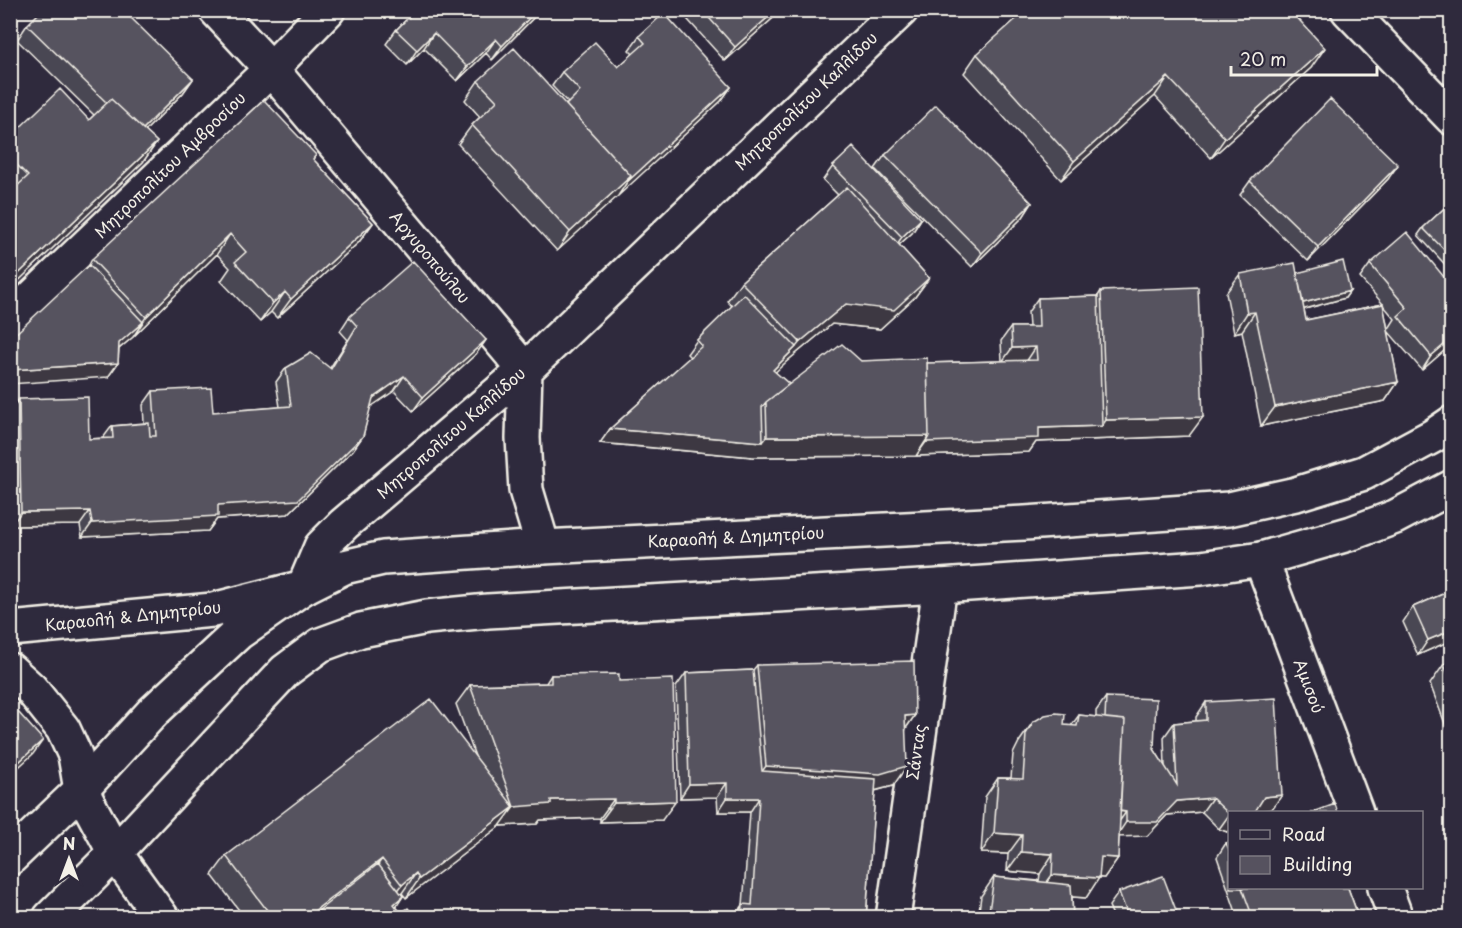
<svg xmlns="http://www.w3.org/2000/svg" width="1462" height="928" font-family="'Playpen Sans',sans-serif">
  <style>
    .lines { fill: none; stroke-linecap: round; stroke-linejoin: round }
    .pedestrian-casing { stroke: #f4f1e8; stroke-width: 38 }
    .minor-casing { stroke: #f4f1e8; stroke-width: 38 }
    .tertiary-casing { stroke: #f4f1e8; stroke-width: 38 }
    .secondary-casing { stroke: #f4f1e8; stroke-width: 38 }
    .pedestrian { stroke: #2f2a3d; stroke-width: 33 }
    .minor { stroke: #2f2a3d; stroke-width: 33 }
    .tertiary { stroke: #2f2a3d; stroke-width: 33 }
    .secondary { stroke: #2f2a3d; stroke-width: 33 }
    .wall { fill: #4a4752; stroke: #f4f1e8; stroke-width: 1.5; fill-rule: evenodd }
    .shaded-wall { fill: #3c3942; stroke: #f4f1e8; stroke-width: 1.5 }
    .building { fill: #56525f; stroke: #f4f1e8; stroke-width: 1.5 }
    .labels { text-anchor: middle; stroke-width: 6; stroke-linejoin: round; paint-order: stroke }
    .street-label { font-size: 16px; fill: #f4f1e8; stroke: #2f2a3d }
  </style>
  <rect width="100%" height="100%" fill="#2f2a3d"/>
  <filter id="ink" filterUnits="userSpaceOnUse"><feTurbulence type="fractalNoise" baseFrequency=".0167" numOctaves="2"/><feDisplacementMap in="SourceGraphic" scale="12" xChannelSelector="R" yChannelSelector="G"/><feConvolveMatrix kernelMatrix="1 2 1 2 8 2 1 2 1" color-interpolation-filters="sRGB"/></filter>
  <g filter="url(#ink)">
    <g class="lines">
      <g class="pedestrian-casing">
        <path id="pedestrian" d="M 10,629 L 213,610 L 304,587 L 321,547 L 344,524 L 525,370"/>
      </g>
      <g class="minor-casing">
        <path id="minor" d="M 216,10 L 271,69 L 525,370 L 523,438 L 526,490 L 543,547
          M 1348,10 L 1452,118
          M 10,319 L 271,69 L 328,10
          M 525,370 L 901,10
          M 1261,559 L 1356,812
          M 1385,888 L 1396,918
          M 893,918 L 940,586"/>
      </g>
      <g class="tertiary-casing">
        <path id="tertiary" d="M 10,670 L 31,689 L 63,729 L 75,755 L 81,790 L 115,853 L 162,918"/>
      </g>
      <g class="secondary-casing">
        <path id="secondary" d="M 10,858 L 81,790 L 153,712 L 238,633 L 304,587 L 344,567 L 383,558 L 543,547 L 1025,523 L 1229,509 L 1296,494 L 1364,473 L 1433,436 L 1452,423
          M 50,918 L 115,853 L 285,671 L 320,645 L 361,630 L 427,617 L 488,611 L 940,586 L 1201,568 L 1261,559 L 1352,533 L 1395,517 L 1452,487"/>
      </g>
      <use href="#pedestrian" class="pedestrian"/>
      <use href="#minor" class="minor"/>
      <use href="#tertiary" class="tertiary"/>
      <use href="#secondary" class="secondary"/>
    </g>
    <path class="wall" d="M 416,10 L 541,10 L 492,60 L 486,53 L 457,81 L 424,48 L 407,65 L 386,44 L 396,30 Z
      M 679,10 L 782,10 L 725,61 Z
      M 27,25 L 193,79 L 183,93 L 145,131 L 157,142 L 143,162 L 10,289 L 10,137 L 89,120 L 94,115 L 17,40 Z
      M 639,36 L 731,87 L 721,101 L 557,251 L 458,144 L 472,125 L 480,117 L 465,100 L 478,81 L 566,105 L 568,103 L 552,86 L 562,72 L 618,67 L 633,54 L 629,50 Z
      M 977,54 L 1311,68 L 1211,158 L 1155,96 L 1061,180 L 964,73 Z
      M 316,155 L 313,159 L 373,223 L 359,242 L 277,318 L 271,312 L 260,322 L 221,281 L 230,268 L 217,254 L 133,337 L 119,349 L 118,363 L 108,377 L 89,265 L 92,259 Z
      M 885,155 L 1032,203 L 1023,217 L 972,267 L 875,169 Z
      M 833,166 L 921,219 L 912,233 L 899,245 L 929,278 L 915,297 L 880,329 L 832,324 L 786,362 L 775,372 L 789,384 L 861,361 L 927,363 L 1002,361 L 1001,341 L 1011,327 L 1029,327 L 1028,312 L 1038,298 L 1098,296 L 1101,291 L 1189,436 L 1036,442 L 1029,452 L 916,456 L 753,457 L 600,443 L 610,429 L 690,357 L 687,354 L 697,340 L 732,306 L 727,301 L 741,282 L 838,195 L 823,180 Z
      M 1388,179 L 1308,261 L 1240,195 L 1250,181 Z
      M 1452,201 L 1452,344 L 1422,370 L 1388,331 L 1398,382 L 1385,401 L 1261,426 L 1242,331 L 1234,333 L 1226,293 L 1240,274 L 1350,291 L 1345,298 L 1304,309 L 1306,320 L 1383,304 L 1360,278 L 1370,264 L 1444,277 L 1451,271 L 1418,235 L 1423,228 ZM 1383,305 L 1395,319 L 1388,330 Z
      M 349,317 L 486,340 L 476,354 L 413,411 L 394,391 L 370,407 L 363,436 L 353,450 L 288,514 L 217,519 L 208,531 L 82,537 L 80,525 L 11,526 L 10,411 L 19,399 L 89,439 L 103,438 L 112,426 L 144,423 L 143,405 L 153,391 L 213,412 L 280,407 L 276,382 L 286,368 L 330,368 L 348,340 L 340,331 Z
      M 1452,590 L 1452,640 L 1418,655 L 1403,622 L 1413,607 Z
      M 1452,661 L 1452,742 L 1430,684 L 1444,664 Z
      M 757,665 L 915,715 L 906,728 L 893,786 L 875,791 L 866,918 L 734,918 L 743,905 L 750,812 L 718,812 L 717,797 L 680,798 L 676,687 L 686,673 L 753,670 Z
      M 551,675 L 619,681 L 662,820 L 600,822 L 600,818 L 540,820 L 537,824 L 500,826 L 406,898 L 402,893 L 401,894 L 403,896 L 396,907 L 401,913 L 416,918 L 245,918 L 212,875 L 226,856 L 475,756 L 456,704 L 470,685 L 546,683 Z
      M 1106,697 L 1154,749 L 1165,767 L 1164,737 L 1174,723 L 1196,721 L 1196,717 L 1206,702 L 1272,809 L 1255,812 L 1227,832 L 1219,829 L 1202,812 L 1167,815 L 1147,836 L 1119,836 L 1118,858 L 1104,878 L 1099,877 L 1086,898 L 1072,897 L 1073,918 L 978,918 L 981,896 L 994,877 L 1039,881 L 1040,874 L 1007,871 L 1008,854 L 981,853 L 985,797 L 998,778 L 1011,778 L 1013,754 L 1019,742 L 1033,722 L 1071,726 L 1079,715 L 1096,717 L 1096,711 Z
      M 1230,842 L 1230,888 L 1348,888 L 1359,918 L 1238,918 L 1217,857 L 1226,843 Z
      M 1119,892 L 1179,918 L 1114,918 L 1109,906 Z"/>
    <path class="shaded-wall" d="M 537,10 L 541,10 L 492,60 L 502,46 Z
      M 776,10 L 782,10 L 725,61 L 735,47 Z
      M 434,33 L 424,48 L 407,65 L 417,50 Z
      M 496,39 L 486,53 L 457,81 L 467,67 Z
      M 1325,48 L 1311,68 L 1211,158 L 1225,138 Z
      M 1168,77 L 1155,96 L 1061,180 L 1074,161 Z
      M 193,79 L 183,93 L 128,148 L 138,134 Z
      M 731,87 L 721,101 L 618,196 L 627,182 Z
      M 157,142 L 143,162 L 10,289 L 10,282 Z
      M 1398,165 L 1388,179 L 1308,261 L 1318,247 Z
      M 631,176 L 618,196 L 557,251 L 570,232 Z
      M 1032,203 L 1023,217 L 972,267 L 982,253 Z
      M 921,219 L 912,233 L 892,251 L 902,237 Z
      M 373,223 L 359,242 L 277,318 L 291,299 Z
      M 230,234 L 217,254 L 133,337 L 146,317 Z
      M 929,278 L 915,297 L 880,329 L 832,324 L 786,362 L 763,384 L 773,370 L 796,347 L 800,342 L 846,304 Z
      M 1350,291 L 1345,298 L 1294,312 L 1299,304 Z
      M 285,292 L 271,312 L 260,322 L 273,303 Z
      M 1255,312 L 1242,331 L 1234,333 L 1247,313 Z
      M 143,322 L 133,337 L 109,357 L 119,343 Z
      M 1452,338 L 1452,344 L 1422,370 L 1431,356 Z
      M 486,340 L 476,354 L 413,411 L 423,397 Z
      M 1036,347 L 1026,362 L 1002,362 L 1012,348 Z
      M 118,363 L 108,377 L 10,384 L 10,370 Z
      M 404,376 L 394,391 L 363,412 L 373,398 Z
      M 1398,382 L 1385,401 L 1261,426 L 1275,407 Z
      M 1203,417 L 1189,436 L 1036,442 L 1029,452 L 916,456 L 926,442 L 1039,428 L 1102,426 L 1106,420 Z
      M 610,429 L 763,442 L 767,437 L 929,436 L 916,456 L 753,457 L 600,443 Z
      M 363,436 L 353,450 L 288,514 L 217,519 L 208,531 L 82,537 L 92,523 L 218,505 Z
      M 90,511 L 80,525 L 11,526 L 21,512 Z
      M 1452,630 L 1452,640 L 1418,655 L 1428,640 Z
      M 915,715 L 902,734 L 905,716 Z
      M 43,740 L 33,754 L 10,775 L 10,770 Z
      M 766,766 L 907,766 L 893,786 L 866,793 L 752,785 Z
      M 727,783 L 717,797 L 680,798 L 689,784 Z
      M 1282,795 L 1272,809 L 1252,813 L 1264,797 Z
      M 727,798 L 759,798 L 750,812 L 718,812 Z
      M 1212,798 L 1202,812 L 1167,815 L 1147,836 L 1116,837 L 1126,822 L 1177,801 Z
      M 614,799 L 600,818 L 540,820 L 537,824 L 500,826 L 514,807 L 551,800 Z
      M 676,801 L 662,820 L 600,822 L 614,803 Z
      M 514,807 L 500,826 L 406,898 L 419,879 Z
      M 1118,811 L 1126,812 L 1116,826 Z
      M 1229,815 L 1230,831 L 1227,832 L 1219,829 Z
      M 994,833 L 1022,835 L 1008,854 L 981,853 Z
      M 1021,852 L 1053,854 L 1040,874 L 1007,871 Z
      M 1101,857 L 1118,858 L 1104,878 L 1087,877 Z
      M 382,859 L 368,878 L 317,918 L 305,918 Z
      M 416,873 L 402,893 L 388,904 L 402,885 Z
      M 1052,875 L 1099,878 L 1086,898 L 1038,894 Z
      M 403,896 L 393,911 L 394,904 Z"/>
    <path class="building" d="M 42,10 L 123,10 L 193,79 L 143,129 L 111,99 L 107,103 L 27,25 Z
      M 416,10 L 537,10 L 502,46 L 496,39 L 467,67 L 434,33 L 417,50 L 396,30 Z
      M 702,10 L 776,10 L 735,47 Z
      M 1026,10 L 1290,10 L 1325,48 L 1225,138 L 1168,77 L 1074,161 L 977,54 Z
      M 664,13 L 731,87 L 627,182 L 631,176 L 566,105 L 580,91 L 562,72 L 595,42 L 618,67 L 645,43 L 639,36 Z
      M 514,48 L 631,176 L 570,232 L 472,125 L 497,101 L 478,81 Z
      M 60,89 L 89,120 L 111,99 L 157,142 L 10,282 L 10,185 L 14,189 L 28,176 L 10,158 L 10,137 Z
      M 1330,99 L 1398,165 L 1318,247 L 1250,181 Z
      M 264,100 L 316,155 L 313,159 L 373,223 L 291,299 L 285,292 L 273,303 L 235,262 L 246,252 L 230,234 L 146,317 L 92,259 Z
      M 936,105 L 1032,203 L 982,253 L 885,155 Z
      M 853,147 L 921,219 L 902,237 L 833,166 Z
      M 847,187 L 929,278 L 894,310 L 846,304 L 800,342 L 741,282 Z
      M 1452,201 L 1452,258 L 1423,228 Z
      M 1407,232 L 1444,277 L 1452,271 L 1452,338 L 1431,356 L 1398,316 L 1407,308 L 1370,264 Z
      M 413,261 L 486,340 L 423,397 L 404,376 L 373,398 L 363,436 L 298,500 L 218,505 L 218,516 L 92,523 L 90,511 L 21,512 L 19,399 L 88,397 L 89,439 L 113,438 L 112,426 L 149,423 L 150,436 L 156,436 L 153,391 L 211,388 L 213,412 L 291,406 L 286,368 L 311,353 L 331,369 L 357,326 L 349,317 Z
      M 1343,261 L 1350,291 L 1303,303 L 1297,273 Z
      M 1295,263 L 1306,320 L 1383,304 L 1398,382 L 1275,407 L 1255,312 L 1247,313 L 1240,274 Z
      M 89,265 L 143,322 L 119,343 L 118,363 L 10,370 L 10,339 Z
      M 1198,287 L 1203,417 L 1106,420 L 1101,291 Z
      M 744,294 L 796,347 L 773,370 L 789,384 L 766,402 L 762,407 L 763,442 L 610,429 L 702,346 L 697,340 Z
      M 1098,296 L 1102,426 L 1039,428 L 1039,438 L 926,442 L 929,436 L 927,363 L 1037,360 L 1036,347 L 1012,348 L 1011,327 L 1039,327 L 1038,298 Z
      M 842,344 L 861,361 L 927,358 L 929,436 L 767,437 L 766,402 Z
      M 1452,590 L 1452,630 L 1428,640 L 1413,607 Z
      M 914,661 L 915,715 L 905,716 L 907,766 L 880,774 L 766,766 L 757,665 Z
      M 1452,661 L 1452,686 L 1444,664 Z
      M 753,670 L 762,771 L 876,779 L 866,918 L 742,918 L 743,904 L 752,905 L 759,798 L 727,798 L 727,783 L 689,784 L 686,673 Z
      M 619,674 L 619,681 L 673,679 L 676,801 L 614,803 L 614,799 L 551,800 L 551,804 L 514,807 L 470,685 L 551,683 L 551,675 Z
      M 1106,697 L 1156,699 L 1154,749 L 1177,785 L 1174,723 L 1206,720 L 1206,702 L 1276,698 L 1282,795 L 1264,797 L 1256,810 L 1252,813 L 1230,813 L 1230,815 L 1212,798 L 1177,801 L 1157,822 L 1126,822 L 1126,812 L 1120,811 L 1125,720 L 1105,718 Z
      M 431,699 L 514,807 L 419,879 L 416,873 L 402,885 L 382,859 L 305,918 L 273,918 L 226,856 Z
      M 10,703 L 43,740 L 10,770 Z
      M 1056,713 L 1065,714 L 1064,725 L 1077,726 L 1079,715 L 1125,720 L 1118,858 L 1101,857 L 1099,878 L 1052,875 L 1053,854 L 1021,852 L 1022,835 L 994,833 L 998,778 L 1023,779 L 1026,734 L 1033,722 L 1045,715 Z
      M 1335,804 L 1338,813 L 1311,813 Z
      M 1230,842 L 1230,852 L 1226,843 Z
      M 378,864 L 403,896 L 394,904 L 401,913 L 408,908 L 416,918 L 309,918 Z
      M 1163,876 L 1179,918 L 1129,918 L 1119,892 Z
      M 994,877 L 1071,885 L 1073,918 L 988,918 Z
      M 1242,888 L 1348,888 L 1359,918 L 1253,918 Z"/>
  </g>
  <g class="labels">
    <g class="street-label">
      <text transform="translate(806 101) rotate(-44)" y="6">Μητροπολίτου Καλλίδου</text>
      <text transform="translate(170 165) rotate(-44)" y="6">Μητροπολίτου Αμβροσίου</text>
      <text transform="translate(430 257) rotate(50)" y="6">Αργυροπούλου</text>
      <text transform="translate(451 433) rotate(-41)" y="6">Μητροπολίτου Καλλίδου</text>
      <text transform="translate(736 537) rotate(-3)" y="6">Καραολή &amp; Δημητρίου</text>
      <text transform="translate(133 616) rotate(-6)" y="6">Καραολή &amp; Δημητρίου</text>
      <text transform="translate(1309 686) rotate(69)" y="6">Αμισού</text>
      <text transform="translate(916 752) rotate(-82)" y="6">Σάντας</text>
    </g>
  </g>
  <rect width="1462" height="928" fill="none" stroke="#2f2a3d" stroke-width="36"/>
  <rect x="18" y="18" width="1426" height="892" fill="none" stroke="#f4f1e8" stroke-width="2" filter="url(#ink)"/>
  <rect x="1228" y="811" width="195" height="78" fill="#2f2a3d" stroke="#7e7a81" stroke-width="1.5"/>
  <rect x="1240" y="830" width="30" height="9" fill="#2f2a3d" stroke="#7e7a81" stroke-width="1.5"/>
  <text x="1282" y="841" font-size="18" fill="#f4f1e8">Road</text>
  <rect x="1240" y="856" width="30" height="18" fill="#56525f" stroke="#7e7a81" stroke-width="1.5"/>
  <text x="1282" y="871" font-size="18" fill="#f4f1e8">Building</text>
  <g transform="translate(69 859)" stroke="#2f2a3d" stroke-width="4.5" paint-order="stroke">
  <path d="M0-4.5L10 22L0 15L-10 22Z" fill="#f4f1e8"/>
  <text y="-9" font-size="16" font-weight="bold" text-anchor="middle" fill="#f4f1e8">N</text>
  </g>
  <path d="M1231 66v9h146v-9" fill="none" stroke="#f4f1e8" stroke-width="3"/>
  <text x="1240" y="66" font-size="18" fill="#f4f1e8" stroke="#2f2a3d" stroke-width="4.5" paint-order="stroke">20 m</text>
</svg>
